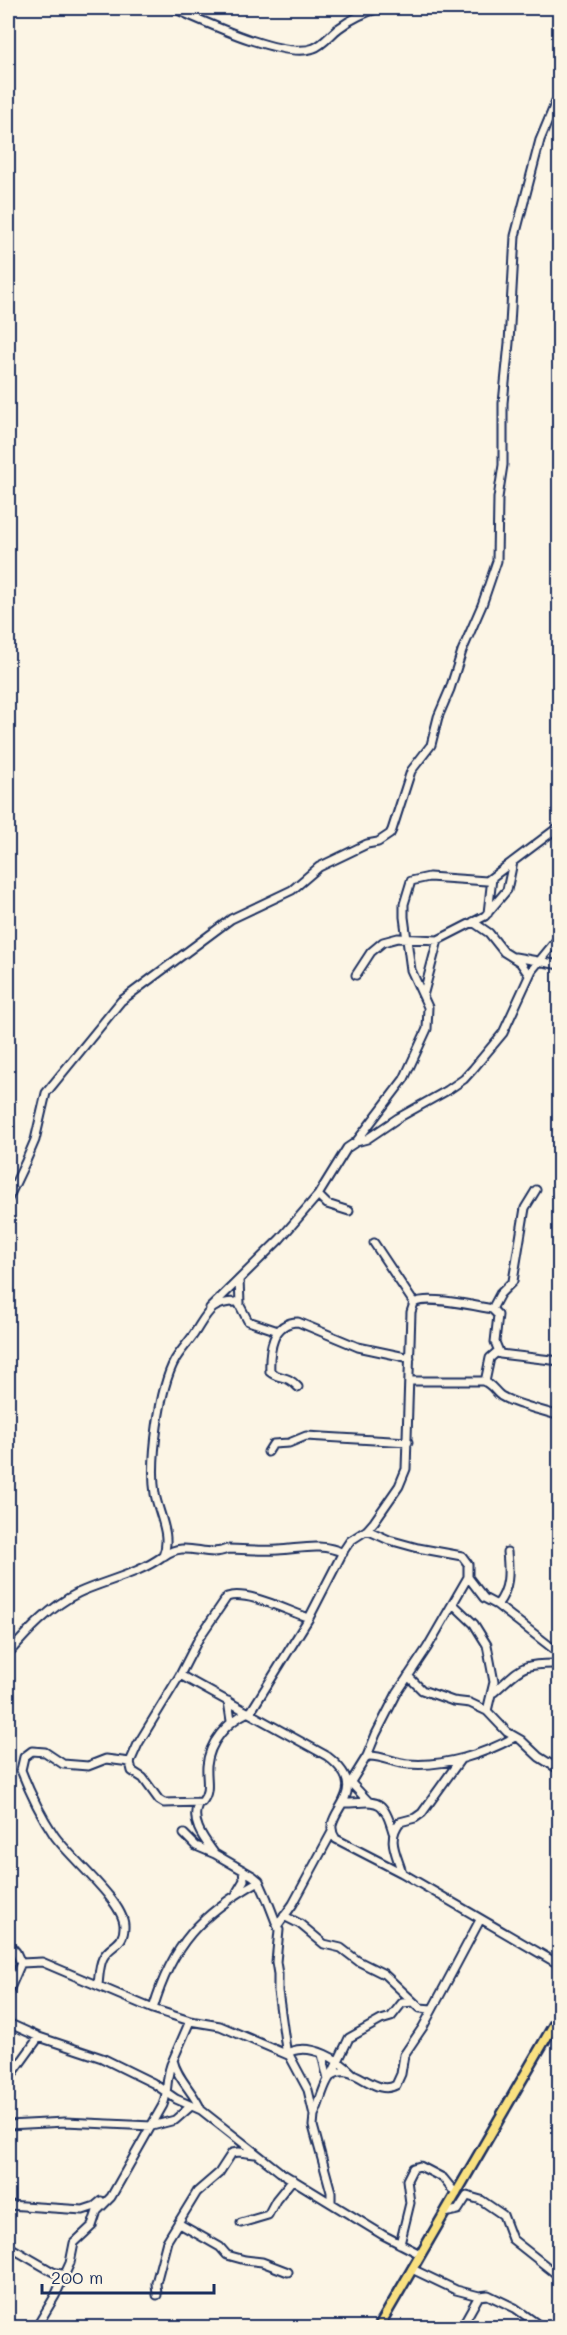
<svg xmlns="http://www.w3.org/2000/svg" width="567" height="2335" font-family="Mali,sans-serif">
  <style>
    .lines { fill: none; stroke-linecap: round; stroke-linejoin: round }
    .minor-casing { stroke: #1b2f5e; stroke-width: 11 }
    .major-casing { stroke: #1b2f5e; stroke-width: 13 }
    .minor { stroke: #fcf5e5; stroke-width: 7 }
    .major { stroke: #f9e181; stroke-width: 8 }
  </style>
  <rect width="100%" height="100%" fill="#fcf5e5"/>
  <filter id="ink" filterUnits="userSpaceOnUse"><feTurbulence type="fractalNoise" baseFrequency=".0167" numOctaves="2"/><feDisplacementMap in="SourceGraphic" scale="12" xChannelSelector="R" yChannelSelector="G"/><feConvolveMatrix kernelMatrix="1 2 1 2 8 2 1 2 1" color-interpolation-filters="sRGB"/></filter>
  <g filter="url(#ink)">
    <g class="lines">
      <g class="minor-casing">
        <path id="minor" d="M 173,8 C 203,21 284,60 314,48 C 323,45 331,34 339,28 C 351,19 366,12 380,8
          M 488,913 L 492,878
          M 473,922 L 489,933 L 504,952 L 520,962 L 529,975
          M 515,957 L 560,965
          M 356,975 L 371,952 L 383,942 L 398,938 L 438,940 L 485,916 L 507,890 L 513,862
          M 423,996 L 438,940
          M 356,1142 L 404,1079 L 427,1029 L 428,1007 L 411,970 L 404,917 L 404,904 L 411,881 L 429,877 L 487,881 L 560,826
          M 8,1199 L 26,1161 L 35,1140 L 46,1093 L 121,1001 L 231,919 L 292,890 L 319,867 L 367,844 L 378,842 L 390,834 L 392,830 L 411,771 L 431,745 L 438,717 L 450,689 L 462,651 L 482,605 L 497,561 L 498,498 L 503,465 L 503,403 L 509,343 L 515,236 L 540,140 L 560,92
          M 349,1211 L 327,1204 L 318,1195 L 347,1148 L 356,1142 L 367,1139 L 398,1118 L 448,1090 L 464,1079 L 473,1069 L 503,1033 L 532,970 L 560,936
          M 374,1243 L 414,1303
          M 239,1280 L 240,1303
          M 210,1308 L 280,1239 L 318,1195
          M 492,1309 L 498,1315 L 495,1342 L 500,1354 L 560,1361
          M 410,1381 L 483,1381 C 492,1384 494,1391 501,1396 C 516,1405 542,1410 560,1416
          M 485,1382 L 490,1358 L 497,1352
          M 298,1387 C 286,1374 280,1380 270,1372 C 269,1351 272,1322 298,1322 L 358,1347 L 410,1358
          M 268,1452 L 273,1444 L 289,1443 L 306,1436 L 408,1442
          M 367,1530 L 389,1540 L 418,1548 L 462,1556 L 468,1564 L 468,1577 L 484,1598 L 497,1605 L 560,1654
          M 164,1556 C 186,1539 206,1559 227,1549 C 244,1549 262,1551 278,1550 C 300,1549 322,1542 343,1553
          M 453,1604 L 474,1624 L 487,1645 L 494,1682 L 487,1711
          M 497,1605 C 510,1589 509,1572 507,1552
          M 8,1654 C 27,1632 51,1606 78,1593 C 106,1580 137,1575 163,1556 C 172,1536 159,1515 155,1494 C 150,1462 159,1389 175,1360 C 180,1351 188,1343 194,1334 C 207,1314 210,1301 238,1302 L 248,1321 L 278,1331
          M 180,1675 L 327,1756 C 378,1795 316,1812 336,1839 L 402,1873 L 560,1965
          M 408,1676 L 422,1690 L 453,1701 L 470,1703 L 487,1711 L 507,1732 L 521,1740 L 539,1757 L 560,1770
          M 494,1692 C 522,1668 519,1663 560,1664
          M 228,1701 L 231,1721
          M 248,1712 C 227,1722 209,1742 207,1766 C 206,1780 211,1791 202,1802 L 164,1803 L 159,1800 L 143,1778 L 132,1771 L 130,1762 L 138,1744 L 180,1675 L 199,1638 L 227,1597 C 248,1590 287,1611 309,1618
          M 250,1713 L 309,1618 L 344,1550 L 350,1541 L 367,1530 L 374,1522 L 399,1486 L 406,1469 L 411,1312 L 414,1303 C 428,1295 475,1306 492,1309 L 500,1294 L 513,1281 L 525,1208 L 536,1190
          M 367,1756 C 382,1755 394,1763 408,1764 C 445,1767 484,1754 515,1737
          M 351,1783 L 368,1801
          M 349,1785 L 367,1756 L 376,1734 L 397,1693 L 427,1648 L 468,1577
          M 343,1803 C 376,1803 382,1794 393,1832
          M 198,1804 C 190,1822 204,1839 214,1853
          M 184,1834 L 196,1846 L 215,1854 L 253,1876 L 259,1881 L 267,1899 L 279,1930 L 276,1962 L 278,1974 L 278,1991 L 286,2049 L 308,2090 L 314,2115 L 313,2126 L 331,2192 L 331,2203
          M 402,1873 C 397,1854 386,1840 400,1822 L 415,1818 L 422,1813 L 460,1760
          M 237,1892 L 244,1880 L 243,1870
          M 284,1916 L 300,1924 L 324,1944 L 341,1948 L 358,1961 L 384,1974 L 420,2008 L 432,2009
          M 278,1925 L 293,1904 L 332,1832
          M 8,1943 L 16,1952 L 21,1963 L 8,1993
          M 21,1963 L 42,1962 L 153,2009 L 190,2021 L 220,2026 L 288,2055 L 292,2051 C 313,2044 338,2059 353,2074
          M 98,1985 C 99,1977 99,1966 103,1958 C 110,1944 125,1946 124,1925 C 123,1901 69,1857 54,1835 C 40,1814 30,1793 21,1770 L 24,1757 L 32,1751 L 45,1752 L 63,1764 L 88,1766 L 106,1759 L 130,1762
          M 153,2009 C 172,1944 201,1914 259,1881
          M 190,2021 L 173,2060 C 177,2079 194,2092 201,2110
          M 8,2023 L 39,2037 L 102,2058 L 153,2083 L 176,2099 L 201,2110 L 280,2172 L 383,2235 L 420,2254
          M 322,2054 L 328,2080
          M 331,2076 L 349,2038 L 381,2020 L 391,2017 L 402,2003 L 413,2002
          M 8,2080 L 39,2037
          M 314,2115 C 319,2106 324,2082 331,2076 C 352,2059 374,2098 396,2085 L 401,2074 L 404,2055 L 423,2027 L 480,1920
          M 8,2125 L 65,2122 L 152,2126 L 175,2120 L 191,2106
          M 8,2205 L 83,2210 L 95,2206 L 101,2201
          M 445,2213 L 458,2210 L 467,2196 L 481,2200 L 503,2215 L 512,2239 L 560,2277
          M 178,2223 L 220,2247 L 227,2255 L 245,2260 L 262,2262 L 288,2272
          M 241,2223 L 268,2215 L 276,2200 L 293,2179
          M 400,2244 L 410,2203 L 407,2180 L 413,2168 L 420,2166 L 443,2178 L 456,2194
          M 8,2246 L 53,2272 L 65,2275
          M 412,2269 L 456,2290 L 479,2296
          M 157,2295 L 156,2283 L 167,2241 L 197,2192 L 219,2173 L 232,2153 L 239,2152 L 255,2154
          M 36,2328 L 55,2296 L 70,2263 L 74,2243 L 92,2226 L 97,2211 L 111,2197 L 163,2105 C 169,2090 165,2075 173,2060
          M 461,2328 L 479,2296 L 488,2295 L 515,2308 L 543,2328"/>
      </g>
      <g class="major-casing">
        <path id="major" d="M 378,2328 L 560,2014"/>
      </g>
      <use href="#minor" class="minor"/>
      <use href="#major" class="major"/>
    </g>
  </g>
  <rect width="567" height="2335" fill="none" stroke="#fcf5e5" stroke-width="30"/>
  <rect x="15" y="15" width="537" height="2305" fill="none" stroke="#1b2f5e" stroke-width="2" filter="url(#ink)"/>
  <path d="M42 2284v9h172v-9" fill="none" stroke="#1b2f5e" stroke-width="3"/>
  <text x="51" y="2284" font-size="18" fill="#1b2f5e" stroke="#fcf5e5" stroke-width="4.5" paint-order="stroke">200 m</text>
</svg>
